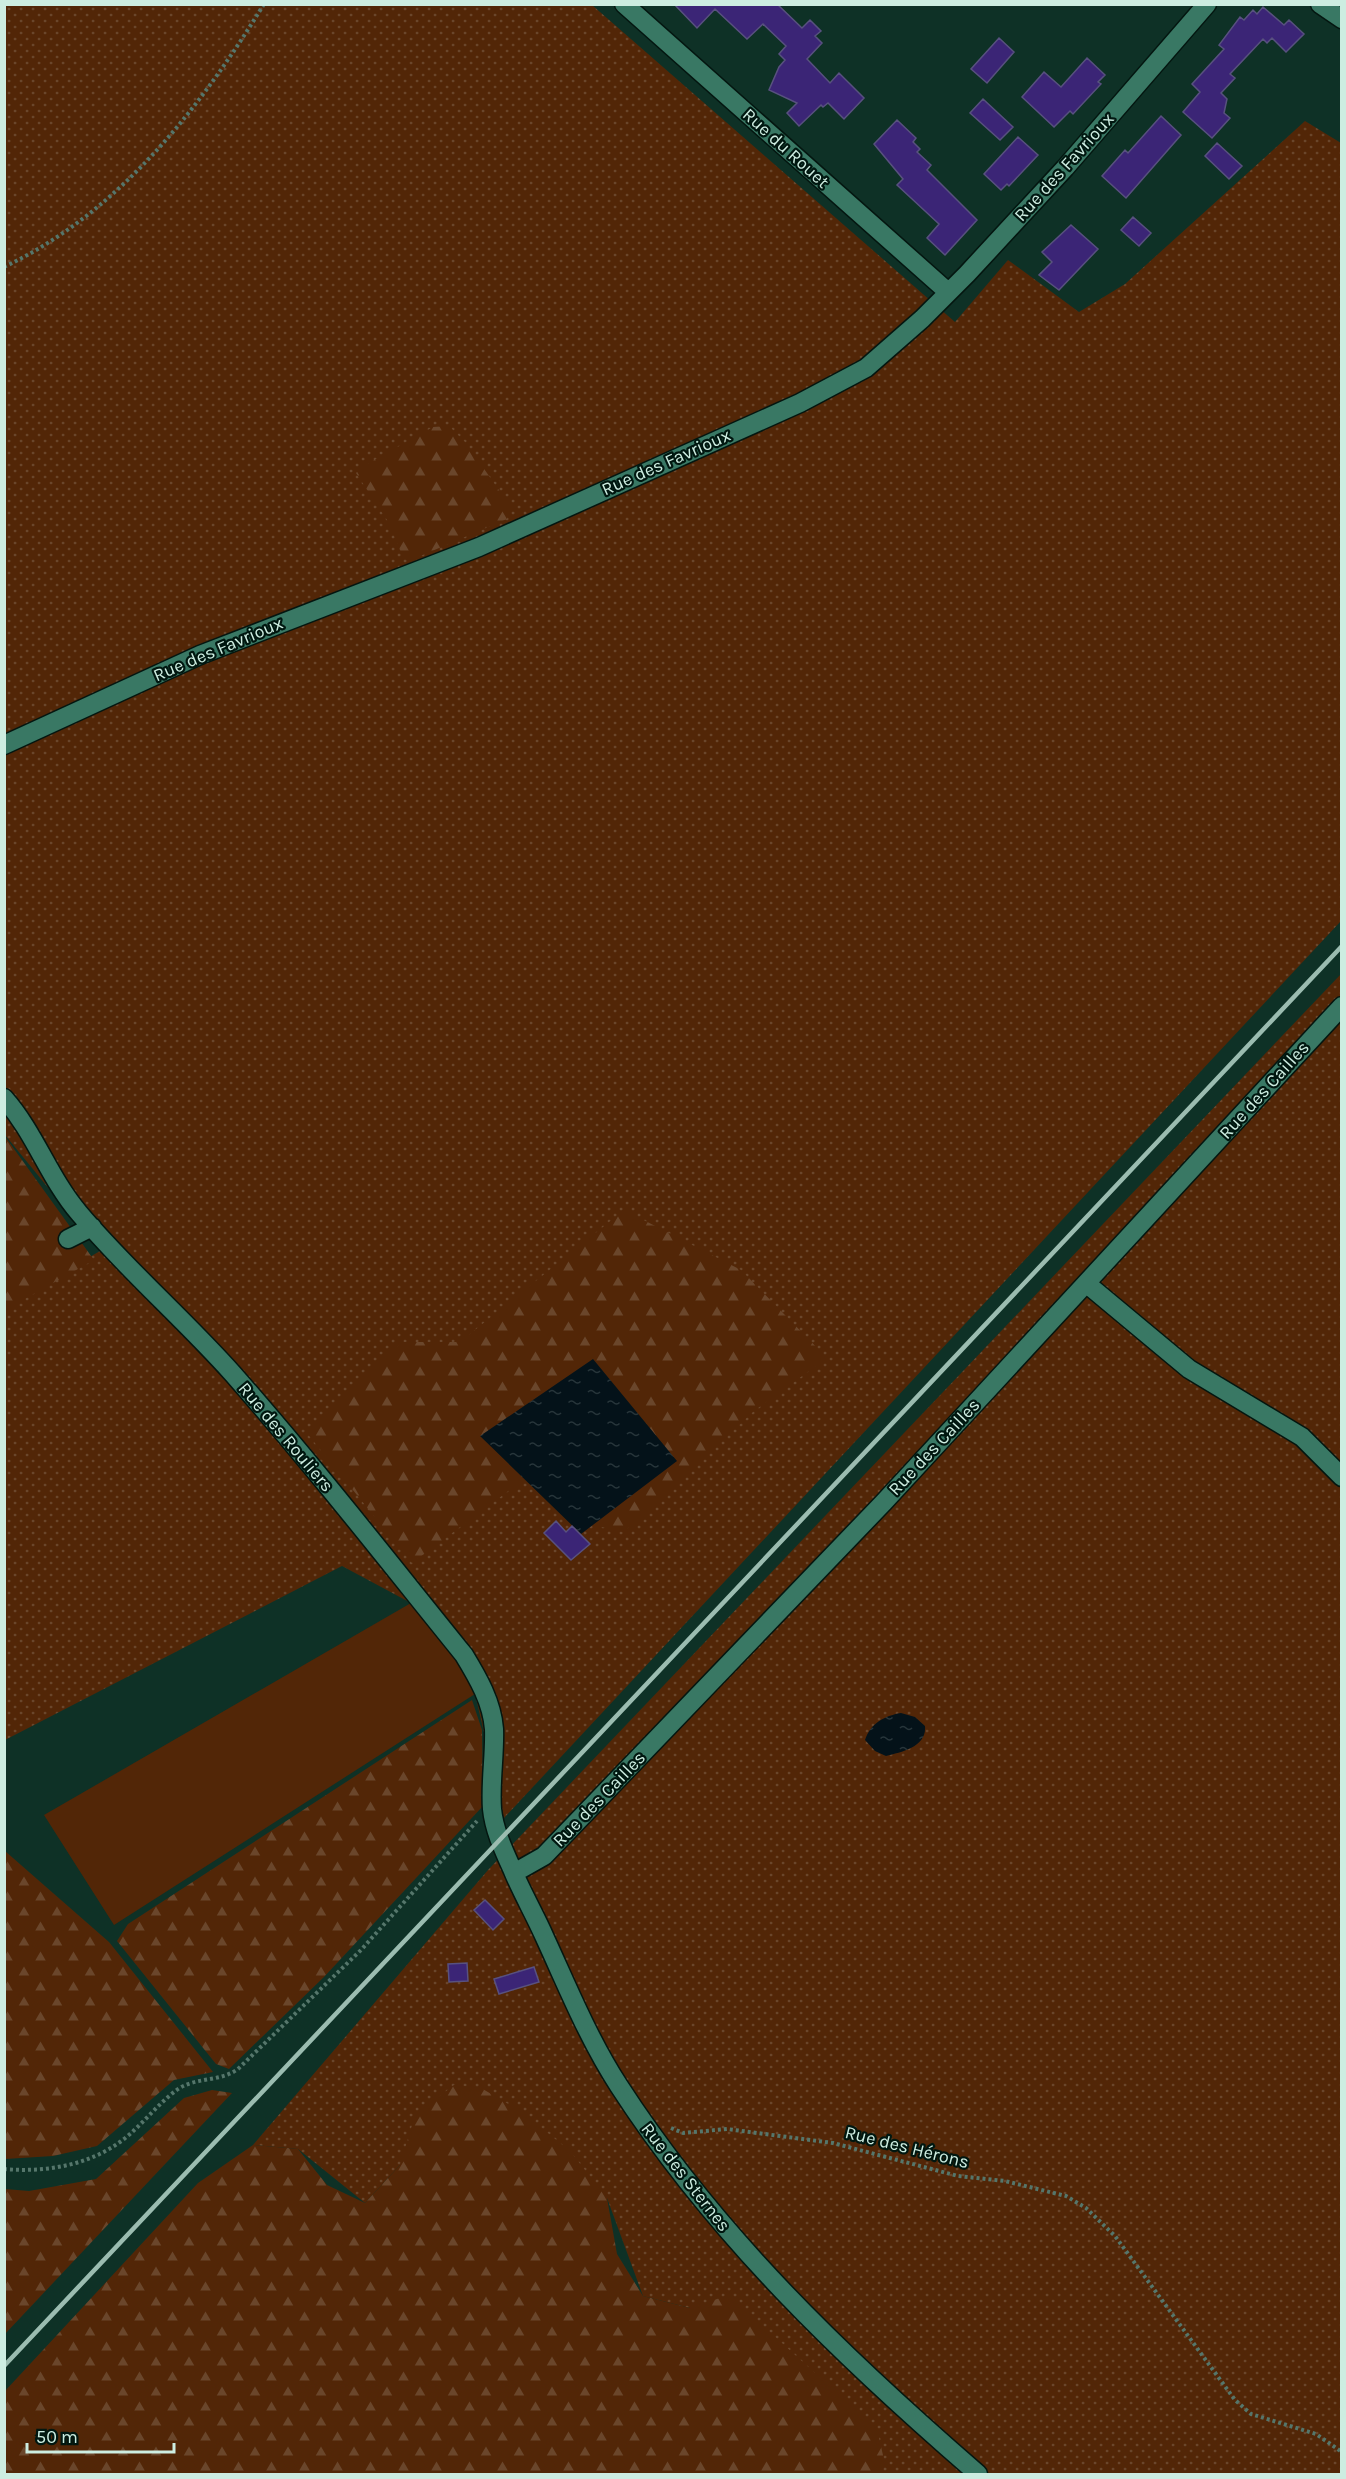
<svg xmlns="http://www.w3.org/2000/svg" width="1346" height="2479" font-family="Karla,sans-serif">
  <style>
    .grass { fill: url(#grass-dots) }
    .forest { fill: url(#forest-firs) }
    .garden { fill: #522607 }
    .water { fill: url(#water-ripples) }
    .building { fill: #3b2576; stroke: #58517f; stroke-width: 1.5 }
    .lines { fill: none; stroke-linecap: round; stroke-linejoin: round }
    .minor-casing { stroke: #041610; stroke-width: 21 }
    .path { stroke: #55766b; stroke-width: 4; stroke-dasharray: 3 3; stroke-linecap: butt }
    .minor { stroke: #397864; stroke-width: 18 }
    .rail { stroke: #9bbcb0; stroke-width: 4.5 }
    .labels { text-anchor: middle; stroke-width: 4.5; stroke-linejoin: round; paint-order: stroke }
    .street-label { font-size: 18px; fill: #cdede1; stroke: #001710 }
  </style>
  <defs>
    <pattern id="grass-dots" width="8" height="8" patternUnits="userSpaceOnUse" patternTransform="scale(1.5)"><rect width="8" height="8" fill="#522607"/><path d="M2 2h.1M6 6h.1" fill="none" stroke="#6a462b" stroke-width="1.8" stroke-linecap="round"/></pattern>
    <pattern id="forest-firs" width="22" height="20" patternUnits="userSpaceOnUse" patternTransform="scale(1.5)"><rect width="22" height="20" fill="#522607"/><path d="M5 1l3.5 6h-7zM16 11l3.5 6h-7z" fill="#6a462b"/></pattern>
    <pattern id="water-ripples" width="26" height="14" patternUnits="userSpaceOnUse" patternTransform="scale(1.5)"><rect width="26" height="14" fill="#041219"/><path d="M2 4q2-2 4 0t4 0M15 11q2-2 4 0t4 0" fill="none" stroke="#27353a"/></pattern>
  </defs>
  <rect width="100%" height="100%" fill="#0e3126"/>
  <path class="grass" d="M 5,5 L 592,5 L 955,322 L 1008,260 L 1079,312 L 1125,284 L 1305,121 L 1341,143 L 1341,921 L 504,1818 L 475,1694 L 411,1603 L 342,1566 L 5,1740 L 4,1307 L 100,1251 L 5,1135 Z
    M 1341,974 L 1341,2474 L 873,2474 L 690,2308 L 643,2296 L 607,2198 L 400,2165 L 365,2203 L 298,2149 L 253,2145 L 488,1870 Z"/>
  <path class="forest" d="M 449,426 L 466,443 L 510,506 L 507,519 L 411,560 L 402,555 L 389,523 L 356,473 L 362,467 L 433,427 Z
    M 4,1135 L 94,1260 L 5,1310 L 4,1310 Z
    M 624,1210 L 741,1270 L 827,1358 L 754,1411 L 624,1532 L 597,1526 L 535,1471 L 412,1563 L 306,1432 L 402,1342 L 460,1342 Z
    M 472,1700 L 482,1730 L 483,1806 L 324,1977 L 229,2069 L 216,2064 L 117,1941 L 128,1924 Z
    M 5,1851 L 109,1942 L 213,2072 L 174,2080 L 97,2146 L 53,2156 L 5,2159 Z
    M 454,2085 L 481,2088 L 522,2112 L 570,2151 L 607,2198 L 617,2254 L 643,2296 L 690,2308 L 729,2295 L 877,2429 L 885,2464 L 881,2474 L 5,2474 L 5,2391 L 198,2183 L 253,2145 L 298,2149 L 327,2185 L 365,2203 L 400,2165 L 415,2115 Z
    M 212,2090 L 232,2093 L 5,2334 L 5,2189 L 29,2191 L 96,2179 L 184,2098 Z"/>
  <path class="garden" d="M 411,1603 C 433,1631 464,1660 475,1694 L 114,1925 L 44,1815 Z"/>
  <path class="water" d="M 593,1359 L 677,1461 L 581,1534 L 480,1436 Z
    M 901,1713 L 915,1717 L 925,1726 C 927,1747 902,1752 886,1756 L 875,1751 L 865,1740 C 871,1723 884,1716 901,1713 Z"/>
  <path class="building" d="M 674,4 L 777,4 L 802,28 L 810,20 L 821,31 L 815,36 L 822,43 L 807,59 L 830,83 L 839,73 L 864,98 L 844,119 L 828,103 L 823,107 L 821,105 L 799,126 L 787,113 L 797,103 L 769,90 L 779,67 L 785,60 L 779,54 L 786,46 L 763,24 L 747,39 L 715,9 L 697,28 Z
    M 1263,7 L 1284,25 L 1289,20 L 1304,34 L 1286,52 L 1272,38 L 1267,43 L 1263,39 L 1230,74 L 1235,78 L 1221,93 L 1227,99 L 1224,113 L 1230,118 L 1212,138 L 1183,112 L 1200,92 L 1192,84 L 1224,49 L 1219,45 L 1240,17 L 1244,20 L 1253,10 L 1257,14 Z
    M 999,38 L 1014,52 L 987,83 L 971,69 Z
    M 1087,58 L 1105,75 L 1098,82 L 1101,84 L 1073,114 L 1070,111 L 1054,127 L 1022,97 L 1044,72 L 1061,87 Z
    M 983,99 L 1013,127 L 1000,140 L 970,113 Z
    M 1161,116 L 1181,135 L 1126,198 L 1102,176 L 1125,150 L 1128,153 Z
    M 897,120 L 916,138 L 913,142 L 920,149 L 917,152 L 931,165 L 927,170 L 977,220 L 945,255 L 927,238 L 939,224 L 897,185 L 903,179 L 874,144 Z
    M 1018,137 L 1038,155 L 1009,186 L 1007,184 L 1001,190 L 984,174 Z
    M 1217,143 L 1242,166 L 1229,179 L 1205,156 Z
    M 1133,217 L 1151,233 L 1139,246 L 1121,230 Z
    M 1071,225 L 1098,249 L 1059,290 L 1039,275 L 1052,262 L 1042,252 Z
    M 556,1521 L 566,1532 L 572,1526 L 590,1544 L 571,1560 L 544,1533 Z
    M 485,1900 L 504,1919 L 493,1930 L 474,1910 Z
    M 467,1963 L 468,1981 L 449,1982 L 448,1964 Z
    M 534,1967 L 539,1982 L 499,1994 L 494,1979 Z"/>
  <g class="lines">
    <g class="minor-casing">
      <path id="minor" d="M 624,4 L 948,292
        M 1320,4 L 1342,19
        M 4,745 L 200,655 L 479,547 L 800,403 L 866,368 L 922,319 L 967,274 L 1065,168 L 1207,4
        M 4,1098 C 35,1133 49,1178 79,1213 C 127,1270 183,1318 233,1374 C 313,1465 388,1561 464,1655 C 478,1678 492,1702 494,1729 C 495,1755 490,1782 492,1809 C 494,1830 504,1851 513,1871 C 522,1893 535,1915 545,1938 C 568,1988 589,2040 619,2086 C 716,2236 844,2358 978,2474
        M 68,1239 L 92,1227
        M 1087,1284 L 1189,1369 L 1302,1437 L 1342,1477
        M 514,1873 L 544,1856 L 884,1502 L 1342,1006"/>
    </g>
    <path class="path" d="M 4,267 C 118,213 199,110 264,4
      M 671,2128 L 683,2133 L 727,2129 L 833,2143 L 958,2176 L 1005,2181 L 1066,2196 L 1086,2208 L 1115,2236 L 1235,2400 L 1251,2414 L 1316,2434 L 1342,2452
      M 4,2169 C 49,2173 96,2164 130,2134 C 146,2120 160,2102 178,2089 C 196,2077 220,2082 238,2069 L 361,1950 L 477,1821"/>
    <use href="#minor" class="minor"/>
    <path class="rail" d="M 4,2366 L 1342,946"/>
  </g>
  <g class="labels">
    <g class="street-label">
      <text transform="translate(786 148) rotate(42)" y="6">Rue du Rouet</text>
      <text transform="translate(1064 167) rotate(-48)" y="6">Rue des Favrioux</text>
      <text transform="translate(666 462) rotate(-24)" y="6">Rue des Favrioux</text>
      <text transform="translate(218 649) rotate(-23)" y="6">Rue des Favrioux</text>
      <text transform="translate(1264 1090) rotate(-48)" y="6">Rue des Cailles</text>
      <text transform="translate(286 1437) rotate(50)" y="6">Rue des Rouliers</text>
      <text transform="translate(934 1447) rotate(-47)" y="6">Rue des Cailles</text>
      <text transform="translate(599 1799) rotate(-46)" y="6">Rue des Cailles</text>
      <text transform="translate(907 2147) rotate(14)" y="6">Rue des Hérons</text>
      <text transform="translate(686 2177) rotate(52)" y="6">Rue des Sternes</text>
    </g>
  </g>
  <rect width="1346" height="2479" fill="none" stroke="#cdede1" stroke-width="12"/>
  <path d="M27 2443v9h147v-9" fill="none" stroke="#cdede1" stroke-width="3"/>
  <text x="36" y="2443" font-size="18" fill="#cdede1" stroke="#001710" stroke-width="4.5" paint-order="stroke">50 m</text>
</svg>
